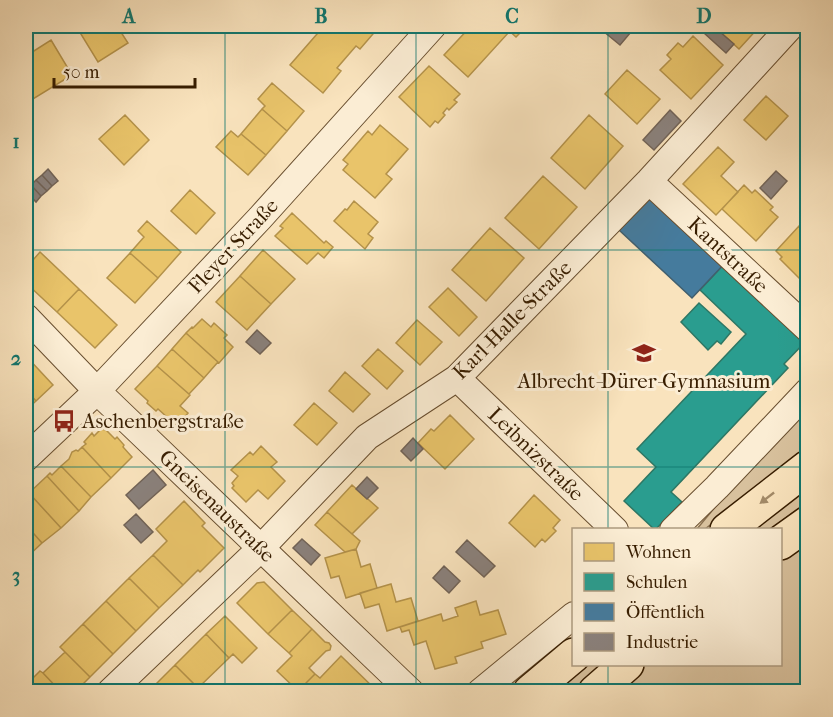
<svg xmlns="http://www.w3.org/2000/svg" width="833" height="717" font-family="'IM FELL French Canon',serif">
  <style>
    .green { fill: #d8c19d; stroke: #886f4e; stroke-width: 1.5 }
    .homes { fill: #e9c46a; stroke: #b4924a; stroke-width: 1.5 }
    .schools { fill: #2a9d8f; stroke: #2e7764; stroke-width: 1.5 }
    .public { fill: #457b9d; stroke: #415f6e; stroke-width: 1.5 }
    .industry { fill: #8a817c; stroke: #716357; stroke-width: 1.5 }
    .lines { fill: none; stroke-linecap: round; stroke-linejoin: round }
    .minor-casing { stroke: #684e2f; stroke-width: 28 }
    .highway-casing { stroke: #371d00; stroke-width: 36 }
    .minor { stroke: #fbedd4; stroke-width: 26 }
    .highway { stroke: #f9e3bd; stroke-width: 33 }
    .oneway { fill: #a28a68 }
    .grid { fill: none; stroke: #0f766e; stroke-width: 1.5; stroke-opacity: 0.55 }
    .labels { text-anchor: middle; stroke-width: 6; stroke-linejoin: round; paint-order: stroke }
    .street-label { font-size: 21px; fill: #371d00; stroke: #fbedd4 }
    .poi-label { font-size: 21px; fill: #371d00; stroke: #fbedd4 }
    .neatline { fill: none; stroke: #0f766e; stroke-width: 2 }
    .grid-label { font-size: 20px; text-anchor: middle; font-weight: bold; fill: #0f766e }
  </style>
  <rect width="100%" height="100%" fill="#f9e3bd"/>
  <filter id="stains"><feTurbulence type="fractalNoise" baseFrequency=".00333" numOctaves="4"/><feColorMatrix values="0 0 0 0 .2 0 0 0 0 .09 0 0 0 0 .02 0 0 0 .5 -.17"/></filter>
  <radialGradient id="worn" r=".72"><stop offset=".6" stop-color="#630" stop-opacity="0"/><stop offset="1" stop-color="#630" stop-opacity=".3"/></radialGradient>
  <path class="green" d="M 807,409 L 807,450 L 705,529 L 696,530 L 721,500 Z
    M 807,483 L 807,502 L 771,529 L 748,530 Z
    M 807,528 L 807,691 L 600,692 L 632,665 L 780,664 L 781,548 Z
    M 583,665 L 603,665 L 572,691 L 550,692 Z"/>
  <path class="homes" d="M 76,26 L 117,26 L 128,43 L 98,62 Z
    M 324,26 L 377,26 L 379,27 L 360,49 L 356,46 L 337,68 L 341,71 L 323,93 L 290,65 Z
    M 471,26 L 504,26 L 510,31 L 468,77 L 444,55 Z
    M 504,26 L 527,26 L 516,37 Z
    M 716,26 L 760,26 L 739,49 L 715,27 Z
    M 693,36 L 723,65 L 691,99 L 660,70 L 671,59 L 667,55 L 678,43 L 683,47 Z
    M 51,40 L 72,75 L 33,99 L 26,87 L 26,56 Z
    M 429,66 L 460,94 L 454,100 L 457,102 L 449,110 L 447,108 L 443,113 L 445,115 L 438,123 L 435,121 L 430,127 L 399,97 Z
    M 627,70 L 660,99 L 637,124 L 605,94 Z
    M 272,83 L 304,111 L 287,131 L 262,109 L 265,106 L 258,99 Z
    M 766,96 L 788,116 L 766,140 L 744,120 Z
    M 262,109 L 287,131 L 266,155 L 241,134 Z
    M 125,115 L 149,140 L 124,165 L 99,139 Z
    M 589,115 L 623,146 L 585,189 L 551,158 Z
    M 380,125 L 408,149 L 386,174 L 392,179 L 375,198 L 343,170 L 348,164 L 343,160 L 368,131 L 372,135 Z
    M 231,131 L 238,137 L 241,134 L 266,155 L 248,175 L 216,147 Z
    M 718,147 L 734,162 L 721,176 L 738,192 L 716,215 L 683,184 Z
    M 543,176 L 577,207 L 539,249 L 505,218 Z
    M 744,185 L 752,193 L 755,190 L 773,207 L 770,210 L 778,217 L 756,241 L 722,209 Z
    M 190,190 L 215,213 L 196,234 L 171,211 Z
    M 354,201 L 378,222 L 368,234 L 373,238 L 365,249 L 334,221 L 345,209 L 347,210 Z
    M 292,213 L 324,243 L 326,241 L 333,247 L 324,258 L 318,253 L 307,264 L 275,236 L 283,228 L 280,226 Z
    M 147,221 L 181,252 L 158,278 L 130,253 L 144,237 L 138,231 Z
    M 799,226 L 808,234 L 808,273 L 801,280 L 780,259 L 782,257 L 776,251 Z
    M 490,228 L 524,258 L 486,301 L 452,270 Z
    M 263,250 L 295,279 L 271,304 L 240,276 Z
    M 40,252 L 79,289 L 57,312 L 26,283 L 26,268 Z
    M 130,253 L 158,278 L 135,303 L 107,278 Z
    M 240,276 L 271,304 L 247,330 L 216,302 Z
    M 448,288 L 477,317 L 459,336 L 429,307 Z
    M 79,289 L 117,325 L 95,348 L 57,312 Z
    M 202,319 L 211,327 L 214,323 L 227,335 L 224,338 L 233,347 L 219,363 L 186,333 L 192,327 L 193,328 Z
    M 417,320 L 442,342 L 420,365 L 396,343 Z
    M 186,333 L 218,362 L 204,378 L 172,349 Z
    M 172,349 L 204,378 L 189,394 L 157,366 Z
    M 378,349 L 403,371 L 387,389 L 362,366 Z
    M 26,356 L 53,385 L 36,401 L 26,390 Z
    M 157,366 L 190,395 L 180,406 L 188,413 L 177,426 L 158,409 L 156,411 L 147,403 L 148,401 L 135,389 Z
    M 345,372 L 370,394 L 353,412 L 329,391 Z
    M 26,390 L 36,401 L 26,410 Z
    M 314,403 L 337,423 L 317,445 L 294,425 Z
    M 450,415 L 474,439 L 445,469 L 418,443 L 431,429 L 434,431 Z
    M 101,429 L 106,430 L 115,439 L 117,437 L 124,445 L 123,447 L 132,457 L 111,478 L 82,447 L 86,444 L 84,442 L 92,433 L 94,436 Z
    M 261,446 L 277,462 L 271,467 L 285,481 L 268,499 L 258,490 L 246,502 L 232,488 L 234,486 L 232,483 L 238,476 L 231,470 L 250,452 L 253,455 Z
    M 82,447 L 111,478 L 91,497 L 61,466 L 69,459 L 72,452 L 76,450 L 78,451 Z
    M 61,466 L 91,497 L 79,511 L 47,476 L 50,473 L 52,475 Z
    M 47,476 L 79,511 L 61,528 L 29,493 Z
    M 352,485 L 378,508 L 352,534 L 327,512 Z
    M 29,493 L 61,528 L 42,543 L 26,525 L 26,495 Z
    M 534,495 L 560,520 L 553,528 L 556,531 L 545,542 L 542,539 L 535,547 L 509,523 Z
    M 184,501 L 205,523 L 202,526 L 224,548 L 200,572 L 198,570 L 183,585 L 153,555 L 167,541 L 156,529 Z
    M 327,512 L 360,541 L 356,549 L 345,552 L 315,525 Z
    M 26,525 L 42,543 L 26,558 Z
    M 356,549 L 361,567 L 370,564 L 377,588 L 346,598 L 339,576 L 331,578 L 325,558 Z
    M 153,555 L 183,585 L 159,608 L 129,578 Z
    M 129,578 L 159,608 L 136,631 L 106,601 Z
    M 264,582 L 292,610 L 268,634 L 237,603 L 257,583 Z
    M 391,584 L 396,602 L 411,598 L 418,621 L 387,631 L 379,604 L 365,608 L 360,593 Z
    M 106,601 L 136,631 L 113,654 L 83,624 Z
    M 476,601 L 480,615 L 498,610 L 506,634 L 481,642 L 483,648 L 455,657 L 457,663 L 435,669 L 426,641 L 414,645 L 409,630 L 402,632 L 400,627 L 441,614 L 443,621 L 458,616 L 455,608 Z
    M 292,610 L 312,629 L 289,653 L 268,634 Z
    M 225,616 L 257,648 L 242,663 L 233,654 L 229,658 L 206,634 Z
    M 83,624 L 113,654 L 90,677 L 60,647 Z
    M 312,629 L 325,642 L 329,643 L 331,646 L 330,650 L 326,651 L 309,668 L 315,674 L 298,691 L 277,671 L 292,656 L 289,653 Z
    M 206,634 L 229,658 L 198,688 L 175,665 Z
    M 65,652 L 90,677 L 75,692 L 61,692 L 43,673 Z
    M 341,656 L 378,692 L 328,692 L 324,687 L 320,692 L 298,691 L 315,674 L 320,678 Z
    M 175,665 L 198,688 L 196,692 L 165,692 L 157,683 Z
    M 40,671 L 43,673 L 61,692 L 31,692 L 26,685 Z"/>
  <path class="schools" d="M 726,262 L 808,339 L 784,364 L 788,368 L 671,492 L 682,502 L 655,530 L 624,501 L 656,467 L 637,449 L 746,334 L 700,290 Z
    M 699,303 L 731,332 L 721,344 L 717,341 L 708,350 L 681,322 Z"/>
  <path class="public" d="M 653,195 L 726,262 L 692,298 L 619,230 Z"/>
  <path class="industry" d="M 608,26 L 636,26 L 620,45 L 603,31 Z
    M 711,26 L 713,26 L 734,44 L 726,53 L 704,33 Z
    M 670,110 L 681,121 L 654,150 L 643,140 Z
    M 48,169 L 58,181 L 52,186 L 42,175 Z
    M 776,171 L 787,181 L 771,199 L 760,188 Z
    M 42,175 L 52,186 L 47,191 L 36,180 Z
    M 36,180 L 47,191 L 41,196 L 31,185 Z
    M 31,185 L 41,196 L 36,202 L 26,191 Z
    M 257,330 L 271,343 L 260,354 L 246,342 Z
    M 413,438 L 423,449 L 411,461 L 401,451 Z
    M 153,470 L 166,485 L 139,509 L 126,495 Z
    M 367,477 L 378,488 L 367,499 L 356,489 Z
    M 136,514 L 153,532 L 141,543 L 124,525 Z
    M 302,539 L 320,555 L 311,565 L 293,548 Z
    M 467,540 L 495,566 L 484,577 L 456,552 Z
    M 444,566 L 460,581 L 449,593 L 433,578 Z"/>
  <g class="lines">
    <g class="minor-casing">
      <path id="minor" d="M 649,181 L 808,329
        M 26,317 L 97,391 L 411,692
        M 457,378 L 615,530
        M 26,458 L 97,391 L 260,218 L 433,26
        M 673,530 L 717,487 L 808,391
        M 110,692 L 261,548 L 367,437 L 457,378 L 649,181 L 791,26
        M 480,692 L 574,615"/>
    </g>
    <g class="highway-casing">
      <path id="highway" d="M 727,530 L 808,467
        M 780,543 L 808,523
        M 530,692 L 574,655
        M 595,692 L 627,664"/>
    </g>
    <use href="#minor" class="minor"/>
    <use href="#highway" class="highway"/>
  </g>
  <defs><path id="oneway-solid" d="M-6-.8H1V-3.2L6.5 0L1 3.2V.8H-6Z" transform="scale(1.5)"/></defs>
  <use class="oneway" href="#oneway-solid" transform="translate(767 498) rotate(142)"/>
  <path class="grid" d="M 225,26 L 225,692M 416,26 L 416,692M 608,26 L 608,530M 26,250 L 808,250M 26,467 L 808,467M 608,664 L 608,692"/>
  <defs>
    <g id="school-bare" transform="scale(1.8)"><path d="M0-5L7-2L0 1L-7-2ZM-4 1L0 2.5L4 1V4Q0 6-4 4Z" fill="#8f2418" stroke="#fbedd4" stroke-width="2.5" paint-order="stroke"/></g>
    <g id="bus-bare" transform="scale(1.8)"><path d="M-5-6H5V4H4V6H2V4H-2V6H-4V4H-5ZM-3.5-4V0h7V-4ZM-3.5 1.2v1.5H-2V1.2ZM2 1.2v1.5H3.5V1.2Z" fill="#8f2418" stroke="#fbedd4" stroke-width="2.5" paint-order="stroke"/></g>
  </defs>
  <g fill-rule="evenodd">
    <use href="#school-bare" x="644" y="353"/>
    <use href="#bus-bare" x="64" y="421"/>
  </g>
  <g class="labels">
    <g class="street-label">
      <text transform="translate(233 246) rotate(-47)" y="7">Fleyer Straße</text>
      <text transform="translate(728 255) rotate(43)" y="7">Kantstraße</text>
      <text transform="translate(512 320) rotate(-45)" y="7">Karl-Halle-Straße</text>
      <text transform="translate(536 454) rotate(44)" y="7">Leibnizstraße</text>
      <text transform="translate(217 506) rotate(44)" y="7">Gneisenaustraße</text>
    </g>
    <g class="poi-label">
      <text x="644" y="388">Albrecht-Dürer-Gymnasium</text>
      <text x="82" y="428" text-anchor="start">Aschenbergstraße</text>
    </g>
  </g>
  <rect width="833" height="717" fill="none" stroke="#f9e3bd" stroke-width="66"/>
  <rect x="572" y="528" width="210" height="138" fill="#fbedd4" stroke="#ad9a7f" stroke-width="1.5"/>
  <rect x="584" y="543" width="30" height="18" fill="#e9c46a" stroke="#ad9a7f" stroke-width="1.5"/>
  <text x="626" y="558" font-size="18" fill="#371d00">Wohnen</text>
  <rect x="584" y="573" width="30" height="18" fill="#2a9d8f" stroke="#ad9a7f" stroke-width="1.5"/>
  <text x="626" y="588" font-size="18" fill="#371d00">Schulen</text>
  <rect x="584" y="603" width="30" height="18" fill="#457b9d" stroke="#ad9a7f" stroke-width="1.5"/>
  <text x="626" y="618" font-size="18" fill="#371d00">Öffentlich</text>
  <rect x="584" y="633" width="30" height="18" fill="#8a817c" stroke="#ad9a7f" stroke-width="1.5"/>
  <text x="626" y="648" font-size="18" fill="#371d00">Industrie</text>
  <path d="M54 78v9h141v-9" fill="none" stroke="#371d00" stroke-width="3"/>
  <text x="63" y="78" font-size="18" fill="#371d00" stroke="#fbedd4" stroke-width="4.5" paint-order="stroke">50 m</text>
  <rect x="33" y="33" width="767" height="651" class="neatline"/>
  <g class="grid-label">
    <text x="129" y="23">A</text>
    <text x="321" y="23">B</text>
    <text x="512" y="23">C</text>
    <text x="704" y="23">D</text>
    <text x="16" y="148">1</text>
    <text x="16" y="365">2</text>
    <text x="16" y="582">3</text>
  </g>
  <rect width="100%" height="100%" filter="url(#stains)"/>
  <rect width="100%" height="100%" fill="url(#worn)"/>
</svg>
